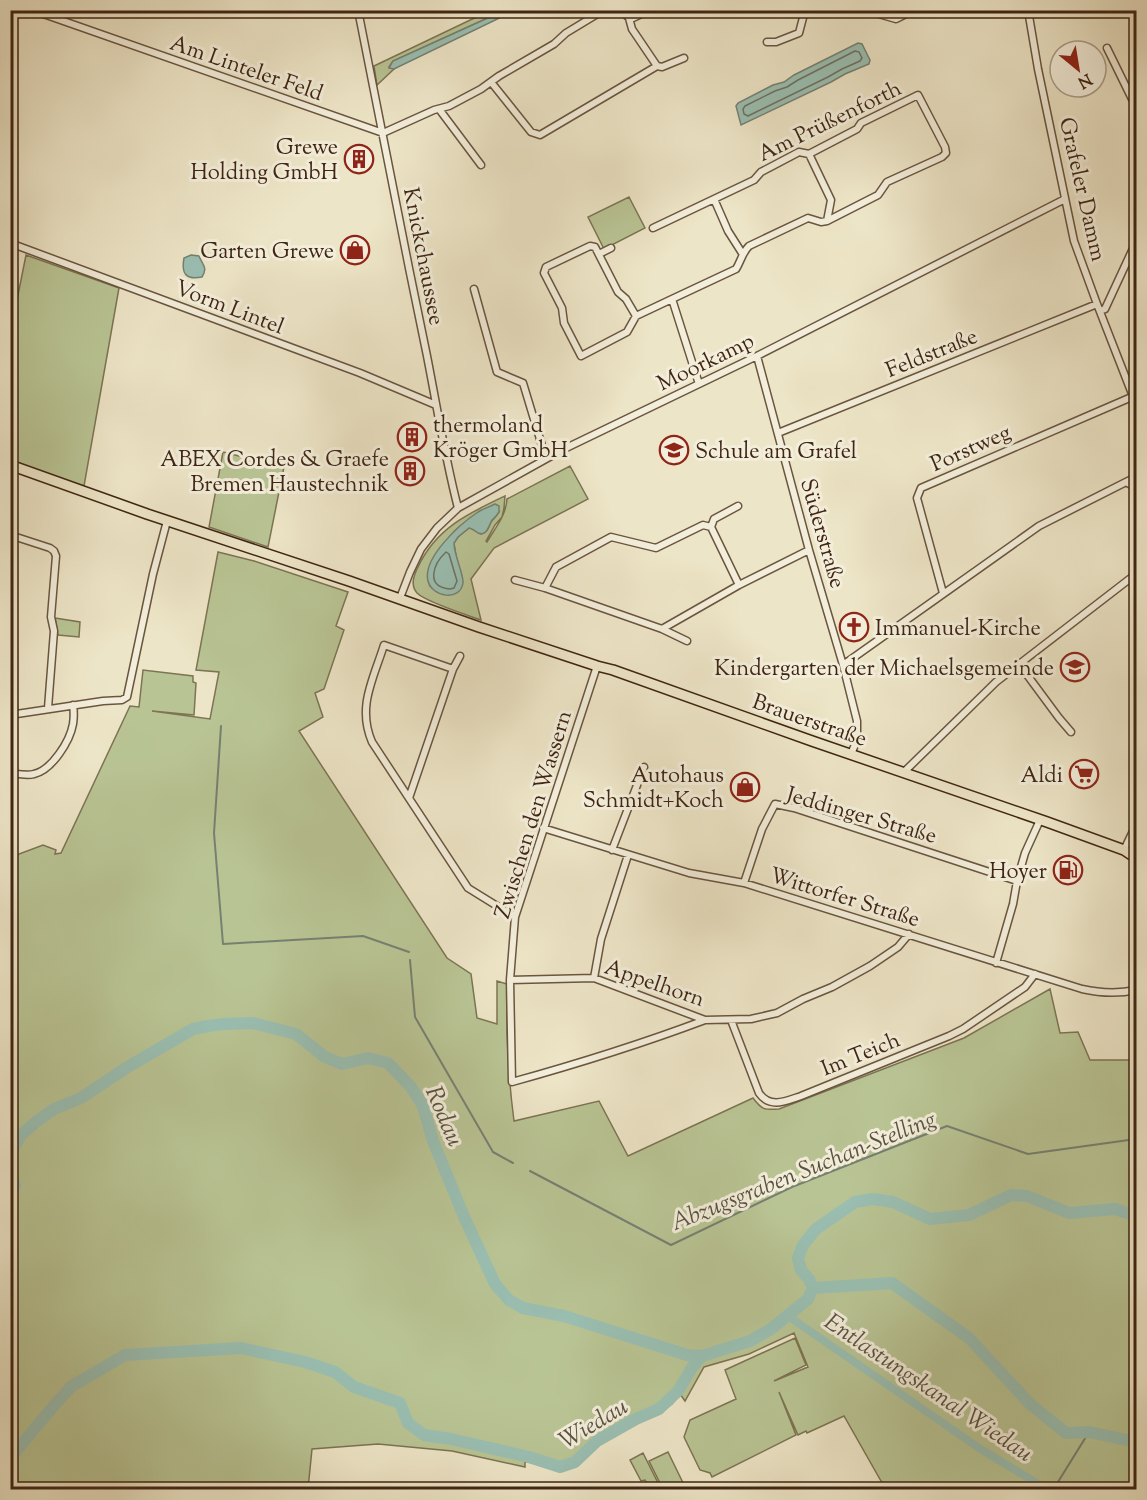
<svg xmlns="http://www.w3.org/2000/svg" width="1147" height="1500" font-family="'Sorts Mill Goudy',serif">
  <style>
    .green { fill: #b9c494; stroke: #7c7453; stroke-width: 1.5; fill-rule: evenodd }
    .water { fill: #9abfb2; stroke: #768172; stroke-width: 1.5 }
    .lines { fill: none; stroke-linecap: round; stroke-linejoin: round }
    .shore { stroke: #6c7262; stroke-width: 1.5 }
    .stream { stroke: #768172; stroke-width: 2 }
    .canal { stroke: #9abfb2; stroke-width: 8 }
    .river { stroke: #9abfb2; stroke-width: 12 }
    .street-casing { stroke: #6a553f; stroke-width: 9 }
    .primary-casing { stroke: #3f2512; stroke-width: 12 }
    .street { stroke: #f3eedb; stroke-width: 6 }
    .primary { stroke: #ede5c7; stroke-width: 9 }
    .labels { text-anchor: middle; stroke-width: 6; stroke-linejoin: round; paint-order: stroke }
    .street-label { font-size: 22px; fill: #3f2512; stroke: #f3eedb }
    .poi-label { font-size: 22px; fill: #3f2512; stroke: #f3eedb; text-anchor: end }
    .water-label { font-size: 24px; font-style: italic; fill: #5a5342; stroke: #f3eedb }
  </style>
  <rect width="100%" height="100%" fill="#ede5c7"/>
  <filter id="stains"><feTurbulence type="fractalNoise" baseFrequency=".00333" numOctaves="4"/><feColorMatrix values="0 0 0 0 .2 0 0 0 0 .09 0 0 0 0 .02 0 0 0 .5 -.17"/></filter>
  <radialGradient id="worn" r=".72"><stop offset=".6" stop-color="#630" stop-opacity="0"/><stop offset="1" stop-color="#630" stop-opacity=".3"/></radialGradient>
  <path class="green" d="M 489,11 L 500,11 L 490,17 L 393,61 L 389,67 L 394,69 L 377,85 L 374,66 Z
    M 629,197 L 645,228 L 604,249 L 588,217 Z
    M 26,255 L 119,288 L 84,486 L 11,463 L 11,325 L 12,325 Z
    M 223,452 L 284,467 L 268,547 L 209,527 Z
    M 570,466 L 588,499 L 494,548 L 471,579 L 481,620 C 467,615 426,602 417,593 C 410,585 414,575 418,567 C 436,528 469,513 505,496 L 504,508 L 502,517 L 495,525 L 486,541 L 487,542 C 495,528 506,516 507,499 ZM 499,512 C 497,516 494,518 491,522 C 488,527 489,532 481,534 L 473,528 L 469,528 L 458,537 L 454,543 L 457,562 L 462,577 L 430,586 C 423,569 436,555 445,542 C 451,536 455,529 462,525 C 473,519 487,516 499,512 Z
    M 218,552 L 254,561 L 348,592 L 336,626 L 344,630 L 324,689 L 315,693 L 323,717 L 299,731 L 447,958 L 471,974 L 477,1018 L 497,1024 L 497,981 L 507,984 C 506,1030 508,1076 514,1121 L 599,1101 L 628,1156 L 753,1098 C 762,1110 764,1110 779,1109 L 964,1038 L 1050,989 L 1060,1033 L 1078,1032 L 1090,1060 L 1135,1060 L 1134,1045 L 1136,1044 L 1136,1489 L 893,1489 L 881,1481 L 844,1416 L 807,1433 L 806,1431 L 798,1435 L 779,1392 L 796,1435 L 712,1477 L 710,1473 L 700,1470 L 684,1437 L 690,1420 L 736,1399 L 725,1370 L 795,1338 L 806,1365 L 774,1381 L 808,1367 L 794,1333 L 749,1354 L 704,1367 L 685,1401 L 680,1394 L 672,1404 L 661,1412 L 644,1419 L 604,1441 L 571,1468 L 560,1471 L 525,1461 L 525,1467 L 452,1451 L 378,1444 L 312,1449 L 308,1489 L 11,1490 L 11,857 L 43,845 L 56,850 L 55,854 L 61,853 L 130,706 L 139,707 L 143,670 L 193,676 L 193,682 L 196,683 L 194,715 L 152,711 L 210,719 L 219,672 L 196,670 Z
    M 55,618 L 80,622 L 79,637 L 58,635 Z
    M 668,1452 L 686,1489 L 663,1489 L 649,1461 Z
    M 643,1453 L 661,1489 L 650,1489 L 645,1480 L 641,1481 L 630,1460 Z"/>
  <path class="water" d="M 500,11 L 514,11 L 394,69 L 389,68 L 393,61 L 490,17 Z
    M 858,43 L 862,44 L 870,60 L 869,64 L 845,74 L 831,82 L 741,125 L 736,106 L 738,103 L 773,85 L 784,82 L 794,75 Z
    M 191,255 L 199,256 C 203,266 208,267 202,277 C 186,280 181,274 184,258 Z
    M 495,504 L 499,506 L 499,512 C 497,515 495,518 492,520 C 489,525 487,537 478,533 C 475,531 473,529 469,528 L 458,537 L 454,543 C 454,555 464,575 463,583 C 460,602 432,597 428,581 C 422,558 460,524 478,512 C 483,509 489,507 495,504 Z"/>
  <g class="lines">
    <path class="shore" d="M 855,51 L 859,52 L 862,58 L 860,61 L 842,69 L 828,77 L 748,116 L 744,114 L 743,109 L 745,106 L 775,91 L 787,87 L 798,80 Z
      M 446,552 L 449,554 L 457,581 L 454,588 L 450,589 C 425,587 433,564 446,552 Z"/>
    <path class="stream" d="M 221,726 L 214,833 L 223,944 L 363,936 L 409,952
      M 410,960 L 415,1017 L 493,1152 L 513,1163
      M 530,1171 L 671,1245 L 792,1187 L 947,1126 L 1028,1154 L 1136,1139
      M 1053,1490 L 1089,1432"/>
    <path class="canal" d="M 788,1316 L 979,1448 L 1048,1490"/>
    <path class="river" d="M 10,1154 L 21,1135 L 37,1121 L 54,1109 L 81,1098 L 126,1068 L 193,1029 L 208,1026 L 223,1024 L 253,1023 L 296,1034 L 325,1057 L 342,1064 L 368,1058 L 388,1063 L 411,1087 L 423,1106 L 433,1141 L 465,1219 L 495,1284 L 509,1300 L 523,1308 L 564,1316 L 687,1355 L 702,1356
      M 10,1173 L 15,1185 L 10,1196
      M 813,1288 L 892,1283 L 969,1338 L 1030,1404 L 1066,1433 L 1089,1432 L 1136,1442
      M 10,1460 L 11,1457 L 57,1402 L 72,1386 L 125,1355 L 241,1348 L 305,1362 L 335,1372 L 354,1387 L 400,1403 L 408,1423 L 424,1435 L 451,1439 L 529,1457 L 560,1467 L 575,1462 L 597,1441 L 636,1419 L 659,1409 L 678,1391 L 693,1366 L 702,1356 L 750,1341 L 771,1329 L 808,1299 L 813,1288 L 809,1279 L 801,1270 L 798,1258 L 803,1245 L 816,1229 L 855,1202 L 873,1199 L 893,1202 L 930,1219 L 969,1215 L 1011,1195 L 1027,1196 L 1069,1213 L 1115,1209 L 1136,1216"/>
    <g class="street-casing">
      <path id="street" d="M 32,10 L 383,133 L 434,110 L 449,106 L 481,89 L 499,76 L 554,44 L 566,33 L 604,10
        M 358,10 C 381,126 403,241 427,356 C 437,407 445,458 458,508
        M 621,10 L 629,18 L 633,18 L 650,10
        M 865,10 L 896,19 L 914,10
        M 1028,10 L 1038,69 L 1074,241 L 1097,304 L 1136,404
        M 767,42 L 776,42 L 799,33 L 805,10
        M 1107,48 L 1132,99 L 1136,99
        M 657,66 L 662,67 L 684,58
        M 491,82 L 531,132 L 540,135 L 657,66 L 632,29 L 629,18
        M 439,109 L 481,165
        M 809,154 L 831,200 L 827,221
        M 714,199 L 728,231 L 742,253
        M 653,228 L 754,180 L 761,172 L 799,152 L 809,154 L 857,129 L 861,123 L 918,95 L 945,147 L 946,153 L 942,157 L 887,182 L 878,195 L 827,221 L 821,222 L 808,218 L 749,246 C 742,253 741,261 736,269 L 672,299 L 699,384
        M 10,243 L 360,373 L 436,405
        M 599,254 L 611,248
        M 474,289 L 497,372 L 523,383 L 546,459
        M 1100,311 L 1105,309 L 1136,242
        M 636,316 L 627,332 L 581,356 L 564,323 L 562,308 L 544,273 L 546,267 L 590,246 L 595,247 L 618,292 L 626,299 L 636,316 L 672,299
        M 757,356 L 809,550 L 843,665 L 857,721 L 857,740 L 851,754
        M 778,433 L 1097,304
        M 1126,482 L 1136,477
        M 711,527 L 739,585
        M 10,535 L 50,548 L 54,551 L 56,556 L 51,617 L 54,631 L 48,708
        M 515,580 L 545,588 L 662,629 L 739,585 L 809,550
        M 545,588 L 556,567 L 611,537 L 656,548 L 703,525 L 711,527 L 714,519 L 738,506
        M 943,593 L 917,498 L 921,488 L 1134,396
        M 400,598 L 410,572 L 421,549 L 437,528 L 458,508 L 564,449 L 757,356 L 1065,199
        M 662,629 L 687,641
        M 1019,664 L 1059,718 L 1071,732
        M 843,665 L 1039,526 L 1126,482 L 1136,488
        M 597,666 L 515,917 L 510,980 L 512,1082 C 577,1064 641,1044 705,1020
        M 453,669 L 384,645 C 373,680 357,707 372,742 L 468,888 L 515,917
        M 10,715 L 103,701 L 122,700 L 127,697 L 153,574 L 167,521
        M 904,772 L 996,682 L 1136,574
        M 10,773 C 18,774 27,776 34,774 C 52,770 70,741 73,724 C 74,717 74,711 73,705
        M 409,798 L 453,669 L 460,656
        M 543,828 L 689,873 L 744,883 L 1082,989 C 1100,993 1118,994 1136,990
        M 612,850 L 644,767
        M 1124,850 L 1136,825
        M 744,883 L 762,829 L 775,804 L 794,808 L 1017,881 L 1025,853 L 1040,820
        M 996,963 L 1013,904 L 1017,881
        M 594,978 L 601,939 L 628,855
        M 510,980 L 594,978 L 705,1020 L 751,1019 L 777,1013 L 803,999 L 832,987 L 870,966 L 898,947 L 909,934
        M 731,1020 L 759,1093 C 770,1109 786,1101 801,1096 L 949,1036 L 963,1029 L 1025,987 L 1035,974"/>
    </g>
    <g class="primary-casing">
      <path id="primary" d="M 10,465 L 147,514 L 349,581 L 479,627 L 597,666 L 613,670 L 812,741 L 1047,822 L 1124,850 L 1136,858"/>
    </g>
    <use href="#street" class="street"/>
    <use href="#primary" class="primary"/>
  </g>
  <defs>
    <g id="building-ring" transform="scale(1.5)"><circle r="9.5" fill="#f3eedb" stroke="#8f2418" stroke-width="1.5"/><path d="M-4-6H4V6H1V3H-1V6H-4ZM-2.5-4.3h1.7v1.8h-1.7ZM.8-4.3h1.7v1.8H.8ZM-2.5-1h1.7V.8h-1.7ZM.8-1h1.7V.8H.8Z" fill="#8f2418"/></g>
    <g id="shop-ring" transform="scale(1.5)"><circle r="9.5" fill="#f3eedb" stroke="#8f2418" stroke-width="1.5"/><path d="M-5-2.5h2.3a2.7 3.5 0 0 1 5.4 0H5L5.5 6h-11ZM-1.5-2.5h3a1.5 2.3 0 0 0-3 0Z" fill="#8f2418"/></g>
    <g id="school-ring" transform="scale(1.5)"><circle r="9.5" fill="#f3eedb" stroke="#8f2418" stroke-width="1.5"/><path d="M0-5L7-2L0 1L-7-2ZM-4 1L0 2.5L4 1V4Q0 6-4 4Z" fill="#8f2418"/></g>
    <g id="church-ring" transform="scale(1.5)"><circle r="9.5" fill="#f3eedb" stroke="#8f2418" stroke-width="1.5"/><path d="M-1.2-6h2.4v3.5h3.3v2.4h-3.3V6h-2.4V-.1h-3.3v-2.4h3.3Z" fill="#8f2418"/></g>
    <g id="supermarket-ring" transform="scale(1.5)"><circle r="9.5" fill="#f3eedb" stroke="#8f2418" stroke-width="1.5"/><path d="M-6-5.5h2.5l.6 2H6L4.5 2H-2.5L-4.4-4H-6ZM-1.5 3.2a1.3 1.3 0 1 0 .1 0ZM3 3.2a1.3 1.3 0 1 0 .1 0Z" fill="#8f2418"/></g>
    <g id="fuel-ring" transform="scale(1.5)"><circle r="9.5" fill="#f3eedb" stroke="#8f2418" stroke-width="1.5"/><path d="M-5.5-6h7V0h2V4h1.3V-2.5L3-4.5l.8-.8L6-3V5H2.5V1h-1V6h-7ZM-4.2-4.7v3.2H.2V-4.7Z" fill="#8f2418"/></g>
  </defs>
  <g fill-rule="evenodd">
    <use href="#building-ring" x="359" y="159"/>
    <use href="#shop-ring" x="355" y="250"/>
    <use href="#building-ring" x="412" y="437"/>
    <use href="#school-ring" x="674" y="450"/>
    <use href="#building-ring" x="410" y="471"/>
    <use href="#church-ring" x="854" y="627"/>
    <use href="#school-ring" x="1075" y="667"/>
    <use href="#supermarket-ring" x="1084" y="774"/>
    <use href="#shop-ring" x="745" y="787"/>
    <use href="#fuel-ring" x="1068" y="870"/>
  </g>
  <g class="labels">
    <g class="street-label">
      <text transform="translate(247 67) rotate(19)" y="8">Am Linteler Feld</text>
      <text transform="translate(829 120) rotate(-26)" y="8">Am Prüßenforth</text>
      <text transform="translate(1084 189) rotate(77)" y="8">Grafeler Damm</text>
      <text transform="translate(425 256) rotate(79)" y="8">Knickchaussee</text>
      <text transform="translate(230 306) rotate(21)" y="8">Vorm Lintel</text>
      <text transform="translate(931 352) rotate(-22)" y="8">Feldstraße</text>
      <text transform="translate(705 361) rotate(-26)" y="8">Moorkamp</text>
      <text transform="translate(970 447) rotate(-24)" y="8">Porstweg</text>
      <text transform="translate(824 533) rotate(74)" y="8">Süderstraße</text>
      <text transform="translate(810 719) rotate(19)" y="8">Brauerstraße</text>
      <text transform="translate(532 814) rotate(-73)" y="8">Zwischen den Wassern</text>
      <text transform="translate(862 814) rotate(16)" y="8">Jeddinger Straße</text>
      <text transform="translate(845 896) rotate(17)" y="8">Wittorfer Straße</text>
      <text transform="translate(655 982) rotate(19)" y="8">Appelhorn</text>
      <text transform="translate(860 1053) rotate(-22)" y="8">Im Teich</text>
    </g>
    <g class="poi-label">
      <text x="338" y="154">Grewe<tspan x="338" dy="25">Holding GmbH</tspan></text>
      <text x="334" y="258">Garten Grewe</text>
      <text x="433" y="432" text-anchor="start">thermoland<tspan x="433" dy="25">Kröger GmbH</tspan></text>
      <text x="695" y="458" text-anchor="start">Schule am Grafel</text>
      <text x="389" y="466">ABEX Cordes &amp; Graefe<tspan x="389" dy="25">Bremen Haustechnik</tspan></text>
      <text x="875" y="635" text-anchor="start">Immanuel-Kirche</text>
      <text x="1054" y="675">Kindergarten der Michaelsgemeinde</text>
      <text x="724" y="782">Autohaus<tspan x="724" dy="25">Schmidt+Koch</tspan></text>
      <text x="1063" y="782">Aldi</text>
      <text x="1047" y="878">Hoyer</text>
    </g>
    <g class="water-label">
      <text transform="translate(445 1116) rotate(67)" y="8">Rodau</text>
      <text transform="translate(803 1170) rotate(-22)" y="8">Abzugsgraben Suchan-Stelling</text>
      <text transform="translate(929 1387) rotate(34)" y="8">Entlastungskanal Wiedau</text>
      <text transform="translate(593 1423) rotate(-31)" y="8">Wiedau</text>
    </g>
  </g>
  <rect width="1147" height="1500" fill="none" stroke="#ede5c7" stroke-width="36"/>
  <rect x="12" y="12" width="1123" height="1476" fill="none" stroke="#3f2512" stroke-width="3"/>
  <rect x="18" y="18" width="1111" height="1464" fill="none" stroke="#3f2512" stroke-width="1.5"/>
  <g transform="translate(1078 69) rotate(150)"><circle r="28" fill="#f3eedb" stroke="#ab9e8b" stroke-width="1.5"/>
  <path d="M0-4.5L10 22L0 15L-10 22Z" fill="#8f2418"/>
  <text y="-9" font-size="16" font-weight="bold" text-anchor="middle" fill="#3f2512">N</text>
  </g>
  <rect width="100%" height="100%" filter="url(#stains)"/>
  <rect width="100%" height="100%" fill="url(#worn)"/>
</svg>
